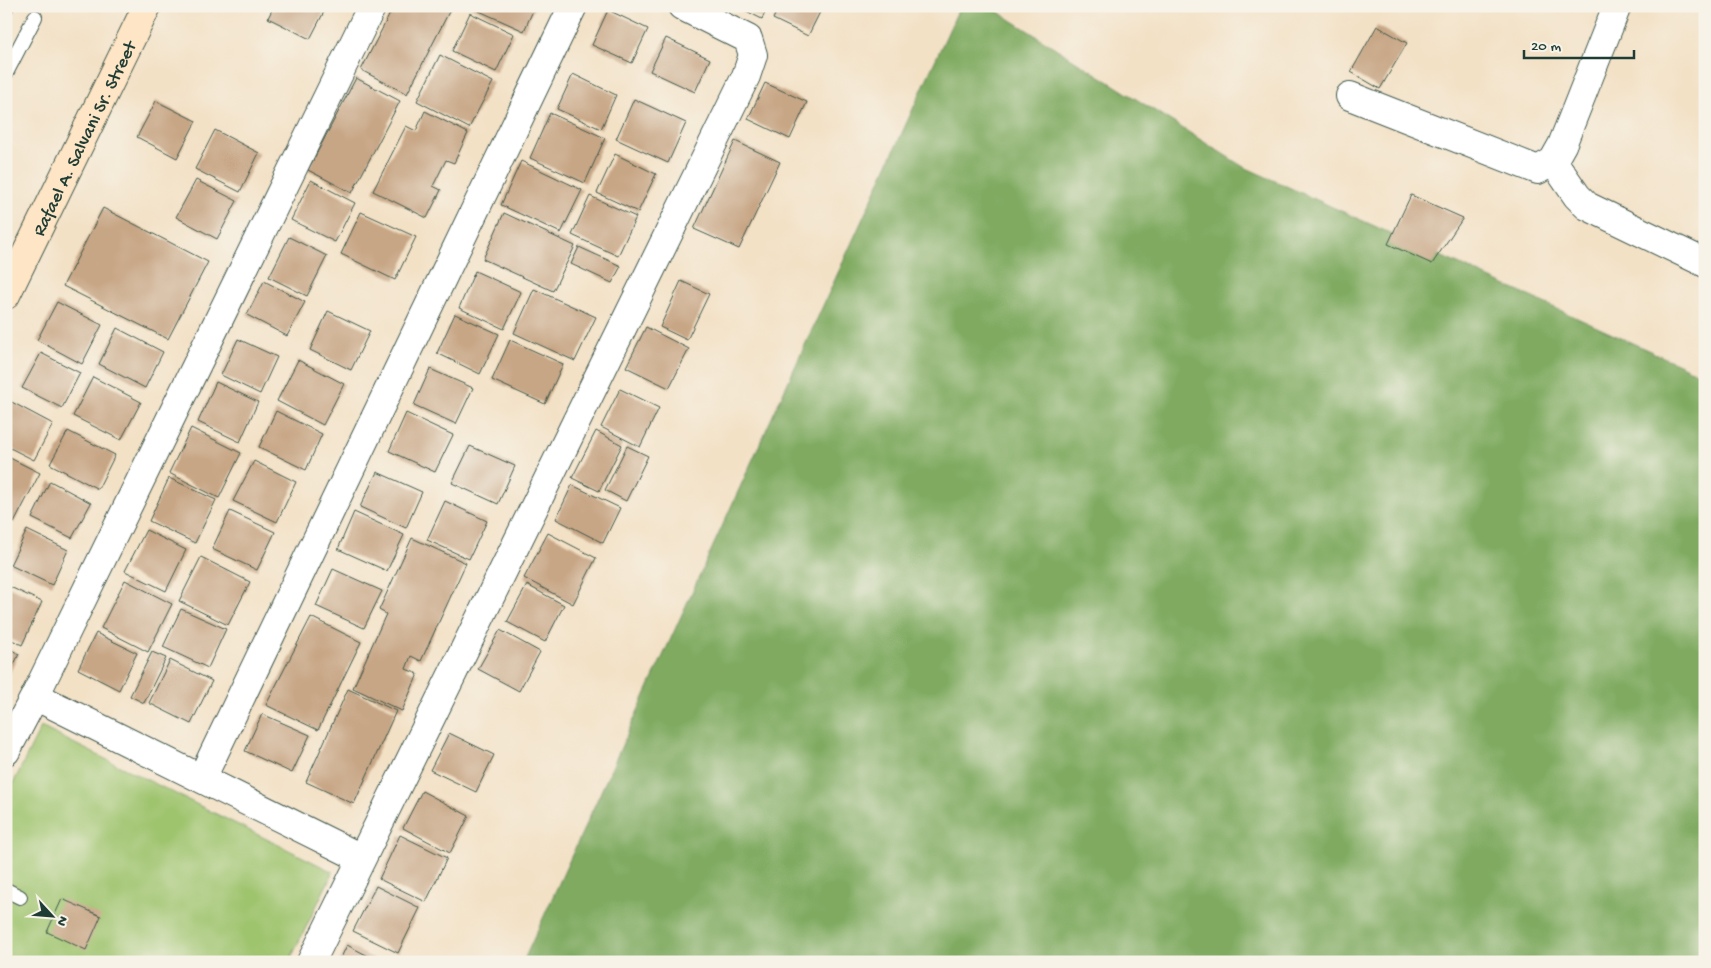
<svg xmlns="http://www.w3.org/2000/svg" width="1711" height="968" font-family="'Gochi Hand',sans-serif">
  <style>
    .green { fill: #9fc46e; stroke: #5f8051 }
    .forest { fill: #7faa61; stroke: #4f744a }
    .building { fill: #c7a685 }
    .lines { fill: none; stroke-linecap: round; stroke-linejoin: round }
    .lane-casing { stroke: #3f564a; stroke-width: 16 }
    .street-casing { stroke: #3f564a; stroke-width: 30 }
    .secondary-casing { stroke: #3f564a; stroke-width: 30 }
    .lane { stroke: #fff; stroke-width: 14 }
    .street { stroke: #fff; stroke-width: 28 }
    .secondary { stroke: #fee5c5; stroke-width: 28 }
    .labels { text-anchor: middle; stroke-width: 4; stroke-linejoin: round; paint-order: stroke }
    .street-label { font-size: 19px; fill: #1f3d34; stroke: #f7f3e8 }
  </style>
  <rect width="100%" height="100%" fill="#f7f3e8"/>
  <filter id="ink" filterUnits="userSpaceOnUse"><feTurbulence type="fractalNoise" baseFrequency=".02" numOctaves="2"/><feDisplacementMap in="SourceGraphic" scale="10" xChannelSelector="R" yChannelSelector="G"/><feConvolveMatrix kernelMatrix="1 2 1 2 8 2 1 2 1" color-interpolation-filters="sRGB"/></filter>
  <filter id="wash" filterUnits="userSpaceOnUse"><feTurbulence type="fractalNoise" baseFrequency=".0096" numOctaves="4" result="noise"/><feDisplacementMap in="SourceGraphic" scale="20" xChannelSelector="R" yChannelSelector="G"/><feGaussianBlur stdDeviation="1.12" result="paint"/><feColorMatrix in="noise" values="0 0 0 0 0 0 0 0 0 0 0 0 0 0 0 0 0 1.4 0 .05"/><feComposite in="paint" operator="in"/></filter>
  <g filter="url(#wash)">
    <rect width="100%" height="100%" fill="#f3e1c6"/>
    <path class="green" d="M 41,727 L 333,872 L 289,962 L 6,962 L 6,798 Z"/>
    <path class="forest" d="M 960,6 L 989,6 L 1242,166 L 1705,376 L 1705,962 L 523,962 Z"/>
    <g id="blocks">
      <path class="building" d="M 6,6 L 15,6 L 6,25 Z
        M 274,6 L 327,6 L 310,39 L 268,18 Z
        M 394,6 L 452,6 L 407,94 L 361,70 Z
        M 468,6 L 535,6 L 524,31 Z
        M 736,6 L 768,6 L 762,19 Z
        M 779,6 L 823,6 L 808,36 L 773,19 Z
        M 608,10 L 648,29 L 632,63 L 592,45 Z
        M 470,13 L 514,34 L 496,72 L 452,51 Z
        M 1377,26 L 1407,43 L 1380,89 L 1351,72 Z
        M 666,38 L 710,59 L 695,92 L 650,71 Z
        M 440,55 L 493,82 L 469,128 L 417,101 Z
        M 573,74 L 616,95 L 601,129 L 557,109 Z
        M 356,78 L 400,101 L 352,193 L 308,170 Z
        M 765,83 L 807,102 L 790,139 L 748,119 Z
        M 634,99 L 686,123 L 668,163 L 616,139 Z
        M 156,101 L 196,121 L 177,158 L 137,137 Z
        M 425,111 L 468,133 L 454,163 L 446,160 L 433,186 L 441,190 L 427,218 L 373,191 L 406,126 L 416,131 Z
        M 550,113 L 605,138 L 585,183 L 530,158 Z
        M 215,130 L 259,153 L 240,192 L 195,169 Z
        M 735,141 L 780,162 L 739,249 L 694,229 Z
        M 615,154 L 656,174 L 638,212 L 597,193 Z
        M 521,161 L 582,190 L 561,233 L 501,205 Z
        M 196,180 L 237,201 L 217,239 L 176,217 Z
        M 311,180 L 355,203 L 335,242 L 291,220 Z
        M 1411,195 L 1463,218 L 1432,264 L 1388,244 Z
        M 590,196 L 636,217 L 618,256 L 572,235 Z
        M 103,208 L 208,262 L 168,339 L 63,286 Z
        M 361,212 L 416,237 L 395,280 L 341,254 Z
        M 504,213 L 575,246 L 553,291 L 483,259 Z
        M 289,237 L 327,256 L 307,296 L 269,277 Z
        M 579,247 L 621,266 L 612,283 L 571,264 Z
        M 475,271 L 521,292 L 504,329 L 459,308 Z
        M 264,281 L 305,302 L 287,336 L 247,315 Z
        M 681,281 L 709,294 L 687,340 L 660,327 Z
        M 534,289 L 596,317 L 575,361 L 514,333 Z
        M 57,302 L 102,325 L 82,364 L 37,340 Z
        M 328,311 L 370,331 L 351,370 L 310,350 Z
        M 455,314 L 499,334 L 480,374 L 437,353 Z
        M 646,327 L 689,349 L 669,388 L 626,367 Z
        M 117,328 L 163,352 L 145,388 L 99,364 Z
        M 238,339 L 277,357 L 260,394 L 221,375 Z
        M 510,340 L 563,364 L 545,404 L 492,380 Z
        M 41,353 L 80,373 L 62,408 L 22,388 Z
        M 298,360 L 344,384 L 323,425 L 277,401 Z
        M 430,369 L 473,388 L 456,424 L 414,405 Z
        M 93,377 L 141,402 L 121,440 L 73,416 Z
        M 216,382 L 258,402 L 240,442 L 198,422 Z
        M 620,389 L 659,408 L 640,447 L 601,427 Z
        M 6,399 L 53,424 L 34,460 L 6,446 Z
        M 276,411 L 322,434 L 306,470 L 259,447 Z
        M 406,413 L 453,435 L 435,472 L 389,451 Z
        M 191,428 L 241,453 L 219,498 L 169,473 Z
        M 68,431 L 115,455 L 98,489 L 50,464 Z
        M 596,431 L 622,445 L 599,491 L 572,478 Z
        M 470,446 L 515,466 L 498,504 L 452,483 Z
        M 627,446 L 648,456 L 626,501 L 605,490 Z
        M 6,456 L 40,473 L 14,523 L 6,518 Z
        M 254,461 L 296,482 L 277,522 L 233,501 Z
        M 377,472 L 422,492 L 406,528 L 360,507 Z
        M 169,478 L 216,500 L 195,543 L 149,521 Z
        M 50,481 L 91,503 L 72,538 L 32,518 Z
        M 572,485 L 620,508 L 603,543 L 556,519 Z
        M 445,501 L 487,521 L 469,559 L 427,540 Z
        M 230,511 L 275,532 L 257,570 L 212,549 Z
        M 354,512 L 404,535 L 387,571 L 338,549 Z
        M 27,530 L 68,550 L 52,585 L 10,565 Z
        M 146,530 L 186,550 L 166,591 L 125,571 Z
        M 548,533 L 596,558 L 573,604 L 524,578 Z
        M 412,538 L 466,563 L 421,661 L 411,656 L 406,669 L 418,674 L 402,711 L 353,688 L 386,614 L 379,610 Z
        M 201,557 L 250,582 L 228,625 L 179,601 Z
        M 333,569 L 382,591 L 364,628 L 316,606 Z
        M 125,580 L 172,604 L 148,652 L 101,628 Z
        M 6,585 L 42,602 L 22,645 L 6,637 Z
        M 527,585 L 564,605 L 545,642 L 507,622 Z
        M 181,609 L 226,629 L 208,668 L 163,647 Z
        M 311,617 L 361,642 L 318,730 L 266,705 Z
        M 500,630 L 540,652 L 519,691 L 478,669 Z
        M 96,633 L 137,653 L 119,690 L 78,669 Z
        M 6,647 L 19,654 L 6,681 Z
        M 152,652 L 166,658 L 144,703 L 130,696 Z
        M 170,660 L 212,681 L 191,724 L 149,703 Z
        M 348,689 L 396,711 L 354,804 L 306,782 Z
        M 262,714 L 310,735 L 292,773 L 245,751 Z
        M 449,733 L 494,755 L 476,792 L 430,770 Z
        M 422,791 L 469,816 L 450,853 L 403,828 Z
        M 400,835 L 447,858 L 426,902 L 379,879 Z
        M 376,886 L 420,908 L 398,953 L 353,931 Z
        M 62,899 L 101,916 L 86,950 L 47,932 Z
        M 347,945 L 380,962 L 339,962 Z"/>
    </g>
  </g>
  <g filter="url(#ink)">
    <use href="#blocks" fill-opacity="0" stroke="#3f564a" stroke-width="1"/>
    <g class="lines">
      <g class="lane-casing">
        <path id="lane" d="M 6,73 L 35,17
          M 6,890 L 20,897"/>
      </g>
      <g class="street-casing">
        <path id="street" d="M 1350,96 L 1538,170 L 1553,161 L 1562,145 L 1617,6
          M 1553,161 L 1577,196 L 1587,206 L 1705,263
          M 35,696 L 361,858
          M 6,751 L 35,696 L 372,6
          M 202,778 L 573,6
          M 311,962 L 746,76 L 753,55 L 748,39 L 682,6"/>
      </g>
      <g class="secondary-casing">
        <g id="secondary">
          <path id="s1" d="M 6,295 L 147,6"/>
        </g>
      </g>
      <use href="#lane" class="lane"/>
      <use href="#street" class="street"/>
      <use href="#secondary" class="secondary"/>
    </g>
  </g>
  <g class="labels">
    <g class="street-label">
      <text dy="7" stroke="none"><textPath href="#s1" startOffset="175">Rafael A. Salvani Sr. Street</textPath></text>
    </g>
  </g>
  <rect width="1711" height="968" fill="none" stroke="#f7f3e8" stroke-width="25"/>
  <g transform="translate(52 916) rotate(116)" stroke="#f7f3e8" stroke-width="4" paint-order="stroke">
  <path d="M0-4L9 19L0 12L-9 19Z" fill="#1f3d34"/>
  <text y="-8" font-size="14" font-weight="bold" text-anchor="middle" fill="#1f3d34">N</text>
  </g>
  <path d="M1524 50v8h110v-8" fill="none" stroke="#1f3d34" stroke-width="2.5"/>
  <text x="1531" y="50" font-size="15" fill="#1f3d34" stroke="#f7f3e8" stroke-width="4" paint-order="stroke">20 m</text>
</svg>
